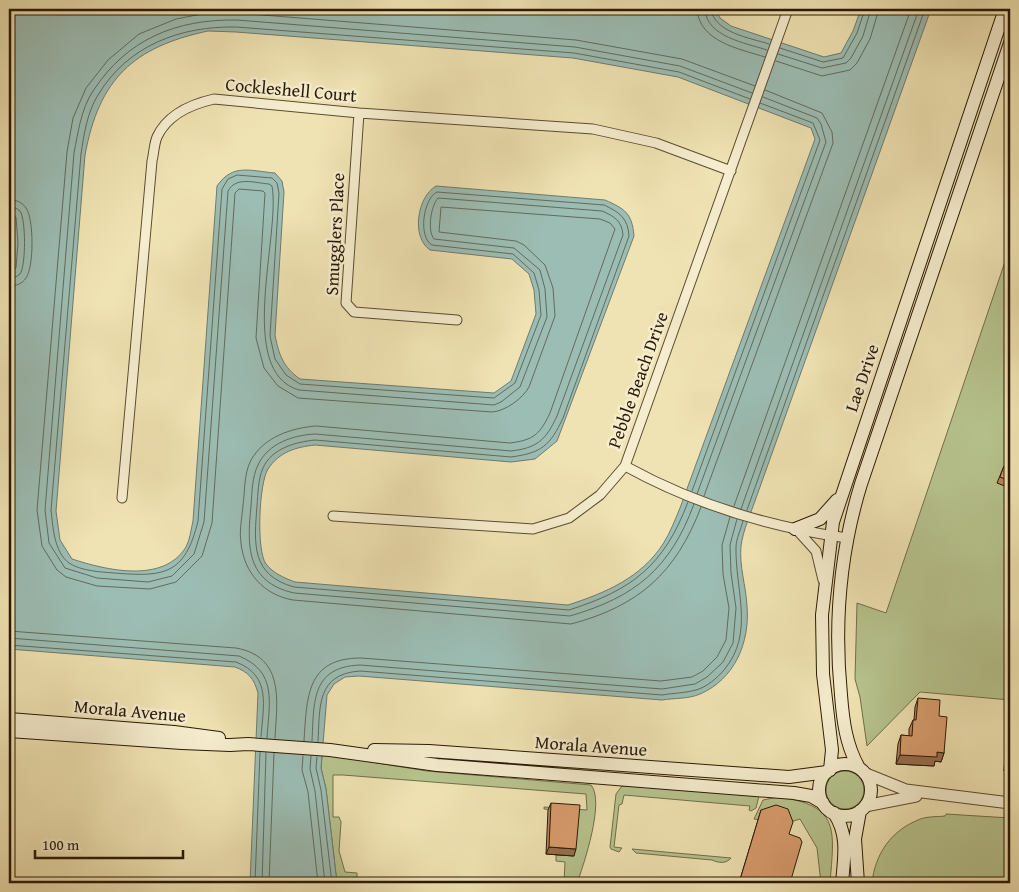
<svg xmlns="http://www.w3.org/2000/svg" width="1019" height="892" font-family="'Gentium Book Plus',serif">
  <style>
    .green { fill: #b7c48e; stroke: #706e4a }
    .water { fill: #9cbdb4; stroke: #6e7b6e; fill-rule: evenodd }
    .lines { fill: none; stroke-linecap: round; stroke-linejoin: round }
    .shore { stroke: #626b5c; stroke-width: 1 }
    .minor-casing { stroke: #5b4c30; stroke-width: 11 }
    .tertiary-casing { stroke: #5b4c30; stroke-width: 13 }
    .secondary-casing { stroke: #291905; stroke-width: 14 }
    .minor { stroke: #f5edce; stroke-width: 9 }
    .tertiary { stroke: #f5edce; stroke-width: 11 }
    .secondary { stroke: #f5edce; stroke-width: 12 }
    .wall { fill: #bb865f; stroke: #291905 }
    .shaded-wall { fill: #986d4d; stroke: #291905 }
    .building { fill: #d99c6e; stroke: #291905 }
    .labels { text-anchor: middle; stroke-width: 5; stroke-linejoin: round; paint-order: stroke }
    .street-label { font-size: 18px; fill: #291905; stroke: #f5edce }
  </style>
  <rect width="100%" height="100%" fill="#f0e3b3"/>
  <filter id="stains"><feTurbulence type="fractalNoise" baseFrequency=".004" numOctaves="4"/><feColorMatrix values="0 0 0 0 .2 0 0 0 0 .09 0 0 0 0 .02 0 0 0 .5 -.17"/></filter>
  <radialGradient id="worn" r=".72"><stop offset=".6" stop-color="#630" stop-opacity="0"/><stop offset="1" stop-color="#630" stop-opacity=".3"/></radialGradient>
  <path class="green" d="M 1010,247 L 1010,700 L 920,692 L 867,746 L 860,697 L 855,679 L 857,603 L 886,613 Z
    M 322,754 L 427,771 L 591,785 C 605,801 584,864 577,883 L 564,883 L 565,862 L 556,861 L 556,855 L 574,855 L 578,812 L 544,809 L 544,807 L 587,810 L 586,794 L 343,775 L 333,775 L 333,817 L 339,817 L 341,822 L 339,851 L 345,872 L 357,873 L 357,883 L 337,883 L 326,789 L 321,768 Z
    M826 790a19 19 0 1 1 38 0a19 19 0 1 1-38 0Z
    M 622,786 L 629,786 L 759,796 L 756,808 L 751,811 L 749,810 L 750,806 L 624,795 L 622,804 L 619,805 L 614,847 L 622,848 L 619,852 L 611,849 L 610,847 L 616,794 Z
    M 778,797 C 841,805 834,831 830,883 L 821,883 L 817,848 L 800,819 L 787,823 L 754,819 L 763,800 Z
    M 946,814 L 1010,818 L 1010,883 L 872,883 C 875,854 891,831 918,820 C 926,816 937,817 945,816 Z
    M 632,849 L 731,858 C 726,864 719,863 712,860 L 636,853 Z"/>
  <path class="water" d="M 9,9 L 715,9 L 720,18 L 731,26 L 824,57 L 841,53 L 853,31 L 861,9 L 931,9 L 756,498 C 751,513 743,530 741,546 C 739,566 746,586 747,606 C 750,642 735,679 700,694 C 689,699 674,698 662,700 L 359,676 L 345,677 L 334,684 L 327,695 L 321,768 L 326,789 L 337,883 L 250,883 L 258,693 C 254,678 248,672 235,667 L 9,649 L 9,294 L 13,242 L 9,192 ZM 208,31 L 236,32 L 573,58 L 678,77 L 811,128 L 815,139 L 680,508 C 675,520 670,533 663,544 C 641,578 605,593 568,605 L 295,582 C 284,578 273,573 266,564 C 256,550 259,483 268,469 C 279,452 296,447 315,445 L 511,462 L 535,459 L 557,441 L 634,236 C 632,213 625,209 605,200 L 436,186 C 417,197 411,237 430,250 L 512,259 L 529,274 L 534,290 L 536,314 L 511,381 L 494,393 L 300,379 C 283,367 279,355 275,335 L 284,192 L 282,181 L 275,173 C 250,171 233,163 217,186 L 193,521 C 191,529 190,540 186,547 C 163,584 106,570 72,559 L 60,540 L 56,511 L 85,155 C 99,79 133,47 208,31 Z"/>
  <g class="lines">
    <path class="shore" d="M 697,9 C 699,42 740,49 765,57
      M 705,9 C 706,37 746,43 767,50
      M 711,9 C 714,33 751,38 769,44
      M 780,48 L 823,62 L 843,58 L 857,33 L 865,9
      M 778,54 L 822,68 L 846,63 L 851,58 L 863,36 L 871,9
      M 776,61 L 822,76 L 850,70 L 857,63 L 870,39 L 879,9
      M 9,199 C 16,200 22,202 26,208 C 34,219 34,267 26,278 C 22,284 16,286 9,286
      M 9,207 C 13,207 17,208 20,211 C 26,219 26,266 20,274 C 17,277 13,278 9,278
      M 9,213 L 16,217 L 18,243 L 16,268 L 9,272
      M 692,491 L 820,140 L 813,123 L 760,103
      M 697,494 L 826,142 L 821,124 L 817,118 L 763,97
      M 704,496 L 833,143 L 832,132 L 822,113 L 765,90
      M 688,502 C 664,566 632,590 569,610 L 294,587 C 251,575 254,544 257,506 C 258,494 258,479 263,468 C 272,448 296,442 315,440 L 511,457 C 541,453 550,446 563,418 L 629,236 C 628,218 619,212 604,205 L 437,192 C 423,199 418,237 432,245 L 513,254 L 534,273 L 539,290 L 541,315 L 515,383 L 494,398 L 300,384 L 286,375 L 275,359 L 270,336 L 279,193 L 277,183 L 272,178 L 237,175 L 228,179 L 222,189 L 198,521 C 185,575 164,577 114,573 C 101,572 81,571 69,563 C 54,552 53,527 51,510 L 81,154 C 84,134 87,113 98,95 C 128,45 181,26 236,27 L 574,53 L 679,72 L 750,99
      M 694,504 C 670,569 635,597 570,616 L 294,593 C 246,582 247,546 251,506 C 252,493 252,477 258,465 C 268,443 294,435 315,434 L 511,451 C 537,448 546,440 557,416 L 623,235 C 622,221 614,216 602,211 L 438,198 C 431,206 427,230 434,239 L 514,248 L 540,270 L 545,289 L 547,317 L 520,387 L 501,402 L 494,405 L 299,390 C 235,372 281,234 272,186 L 269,184 C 255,183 236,176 228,191 L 204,522 L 194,554 L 172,576 L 148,582 L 97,578 L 65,568 L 49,543 L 45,510 L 74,153 C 78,133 81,109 93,91 C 127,39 176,19 237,20 L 575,47 L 680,66 L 752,93
      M 734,506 L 911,9
      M 701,507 C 676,573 639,606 571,624 L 293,600 C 264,595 244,573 241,543 C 239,531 242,518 243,505 C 245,491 244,473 251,460 C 264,437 291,428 316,426 L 510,443 C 534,440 540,434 550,413 L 615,229 L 610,223 L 600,219 L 441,207 L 439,232 L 516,241 L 524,245 L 545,265 L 553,288 L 555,316 L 529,387 C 523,398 506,411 492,412 L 298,398 L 278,386 L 264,368 L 256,338 L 265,193 L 263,191 L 239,189 L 235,193 L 212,523 L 202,556 L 176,582 L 150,589 L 97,586 L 66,577 L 57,570 L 42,546 L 37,510 L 67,152 L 73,118 L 86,88 L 108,60 L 139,34 L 176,19 L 207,13 L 237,13 L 576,40 L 682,59 L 755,86
      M 741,509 L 919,9
      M 747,510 L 925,9
      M 9,631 L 236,648 C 285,657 277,701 275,738
      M 9,638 L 239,656 C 278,672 269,703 267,738
      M 9,645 L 236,662 C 272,676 263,706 261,737
      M 304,741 C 307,697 306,658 361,658 L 661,681 L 692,677 L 703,671 L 717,657 L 726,640 L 729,608 L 723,574 L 722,545 L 730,517
      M 312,741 C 314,702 311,667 360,665 L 662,689 L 695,684 L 707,677 L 723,662 L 733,643 L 736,608 L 731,573 L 730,545 L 737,519
      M 318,742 C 320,707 316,674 360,671 L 662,695 C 673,693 686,693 696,690 C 707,687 717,678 724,670 C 755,633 735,590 736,547 C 736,539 741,529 743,521
      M 303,756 L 302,770 L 308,792 L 318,883
      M 311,756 L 310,769 L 315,791 L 325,883
      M 317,757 L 316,768 L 321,790 L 332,883
      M 255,883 L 260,752
      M 262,883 L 266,753
      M 269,883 L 274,753"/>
    <g class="minor-casing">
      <path id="minor" d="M 359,113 L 346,303 L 354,312 L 457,320
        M 625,466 C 694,504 769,527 847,538
        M 122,498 L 152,161 C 154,153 154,144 157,137 C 167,115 192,104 214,99 L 359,113 L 593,129 L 656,143 L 731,171
        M 333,516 L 533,529 L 569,518 L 600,495 L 625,466 L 788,9
        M 796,529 L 816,551 L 823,580"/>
    </g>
    <g class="tertiary-casing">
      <path id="tertiary" d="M 864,773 L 906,790 L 1010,803
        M 865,806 L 916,796"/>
    </g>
    <g class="secondary-casing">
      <path id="secondary" d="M 795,529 L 820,519 L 837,500
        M 9,719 L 174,732 L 219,738
        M 9,731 L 182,743 L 230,745 L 248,744 L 330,750 L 437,765 L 794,793 L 811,796 L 823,803
        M 374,750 L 429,751 L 789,777 L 827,772
        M819 790a26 26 0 1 1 52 0a26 26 0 1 1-52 0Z
        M 859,768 C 846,745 843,721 841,695 C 834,624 840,552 861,484 L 1010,43
        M 830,770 L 832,750 L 823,674 L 822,615 L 833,522 L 1005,9
        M 834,813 C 849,835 844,858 842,883
        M 858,883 L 855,839 L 860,811"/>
    </g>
    <use href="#minor" class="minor"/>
    <use href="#tertiary" class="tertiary"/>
    <use href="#secondary" class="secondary"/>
  </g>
  <path class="wall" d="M 1004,466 L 1010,468 L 1010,488 L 997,483 Z
    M 918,698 L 939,716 L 944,753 L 941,762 L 935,761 L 934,766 L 896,764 L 898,744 L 901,735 L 909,736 L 909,729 L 913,720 L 914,720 L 915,707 Z
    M 1007,750 L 1010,750 L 1010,772 L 1004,771 L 1005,756 Z
    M 551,803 L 574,856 L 546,854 L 548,810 Z
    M 761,810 L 789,834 L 790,883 L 739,883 Z"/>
  <path class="shaded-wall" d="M 937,752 L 944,753 L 941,762 L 935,761 L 934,766 L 896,764 L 900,755 Z
    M 1006,764 L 1010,765 L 1010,772 L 1004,771 Z
    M 549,847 L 576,849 L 574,856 L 546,854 Z"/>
  <path class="building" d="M 1004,466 L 1010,468 L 1010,481 L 1000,477 Z
    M 918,698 L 940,700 L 939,716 L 947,717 L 944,753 L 937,752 L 937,757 L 900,755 L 901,735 L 912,736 L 913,720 L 916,720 Z
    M 1007,750 L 1010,750 L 1010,765 L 1006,764 Z
    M 551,803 L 580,805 L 576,849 L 549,847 Z
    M 776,805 L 788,809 L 793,822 L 789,834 L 800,838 L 802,842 L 790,883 L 739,883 L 761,810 Z"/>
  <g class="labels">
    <g class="street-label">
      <text transform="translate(291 90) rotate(5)" y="6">Cockleshell Court</text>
      <text transform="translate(335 234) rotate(-87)" y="6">Smugglers Place</text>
      <text transform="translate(862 378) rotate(-71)" y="6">Lae Drive</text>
      <text transform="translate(638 380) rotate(-70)" y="6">Pebble Beach Drive</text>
      <text transform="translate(130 711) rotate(5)" y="6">Morala Avenue</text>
      <text transform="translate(591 746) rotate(4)" y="6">Morala Avenue</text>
    </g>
  </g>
  <rect width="1019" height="892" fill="none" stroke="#f0e3b3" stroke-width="30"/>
  <rect x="10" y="10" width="999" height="872" fill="none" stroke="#291905" stroke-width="2.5"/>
  <rect x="15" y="15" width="989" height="862" fill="none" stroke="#291905"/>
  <path d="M35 850v8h148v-8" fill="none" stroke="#291905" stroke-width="2.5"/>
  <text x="42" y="850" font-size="15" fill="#291905" stroke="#f5edce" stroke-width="4" paint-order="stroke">100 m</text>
  <rect width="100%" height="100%" filter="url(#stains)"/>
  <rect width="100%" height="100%" fill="url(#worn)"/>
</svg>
